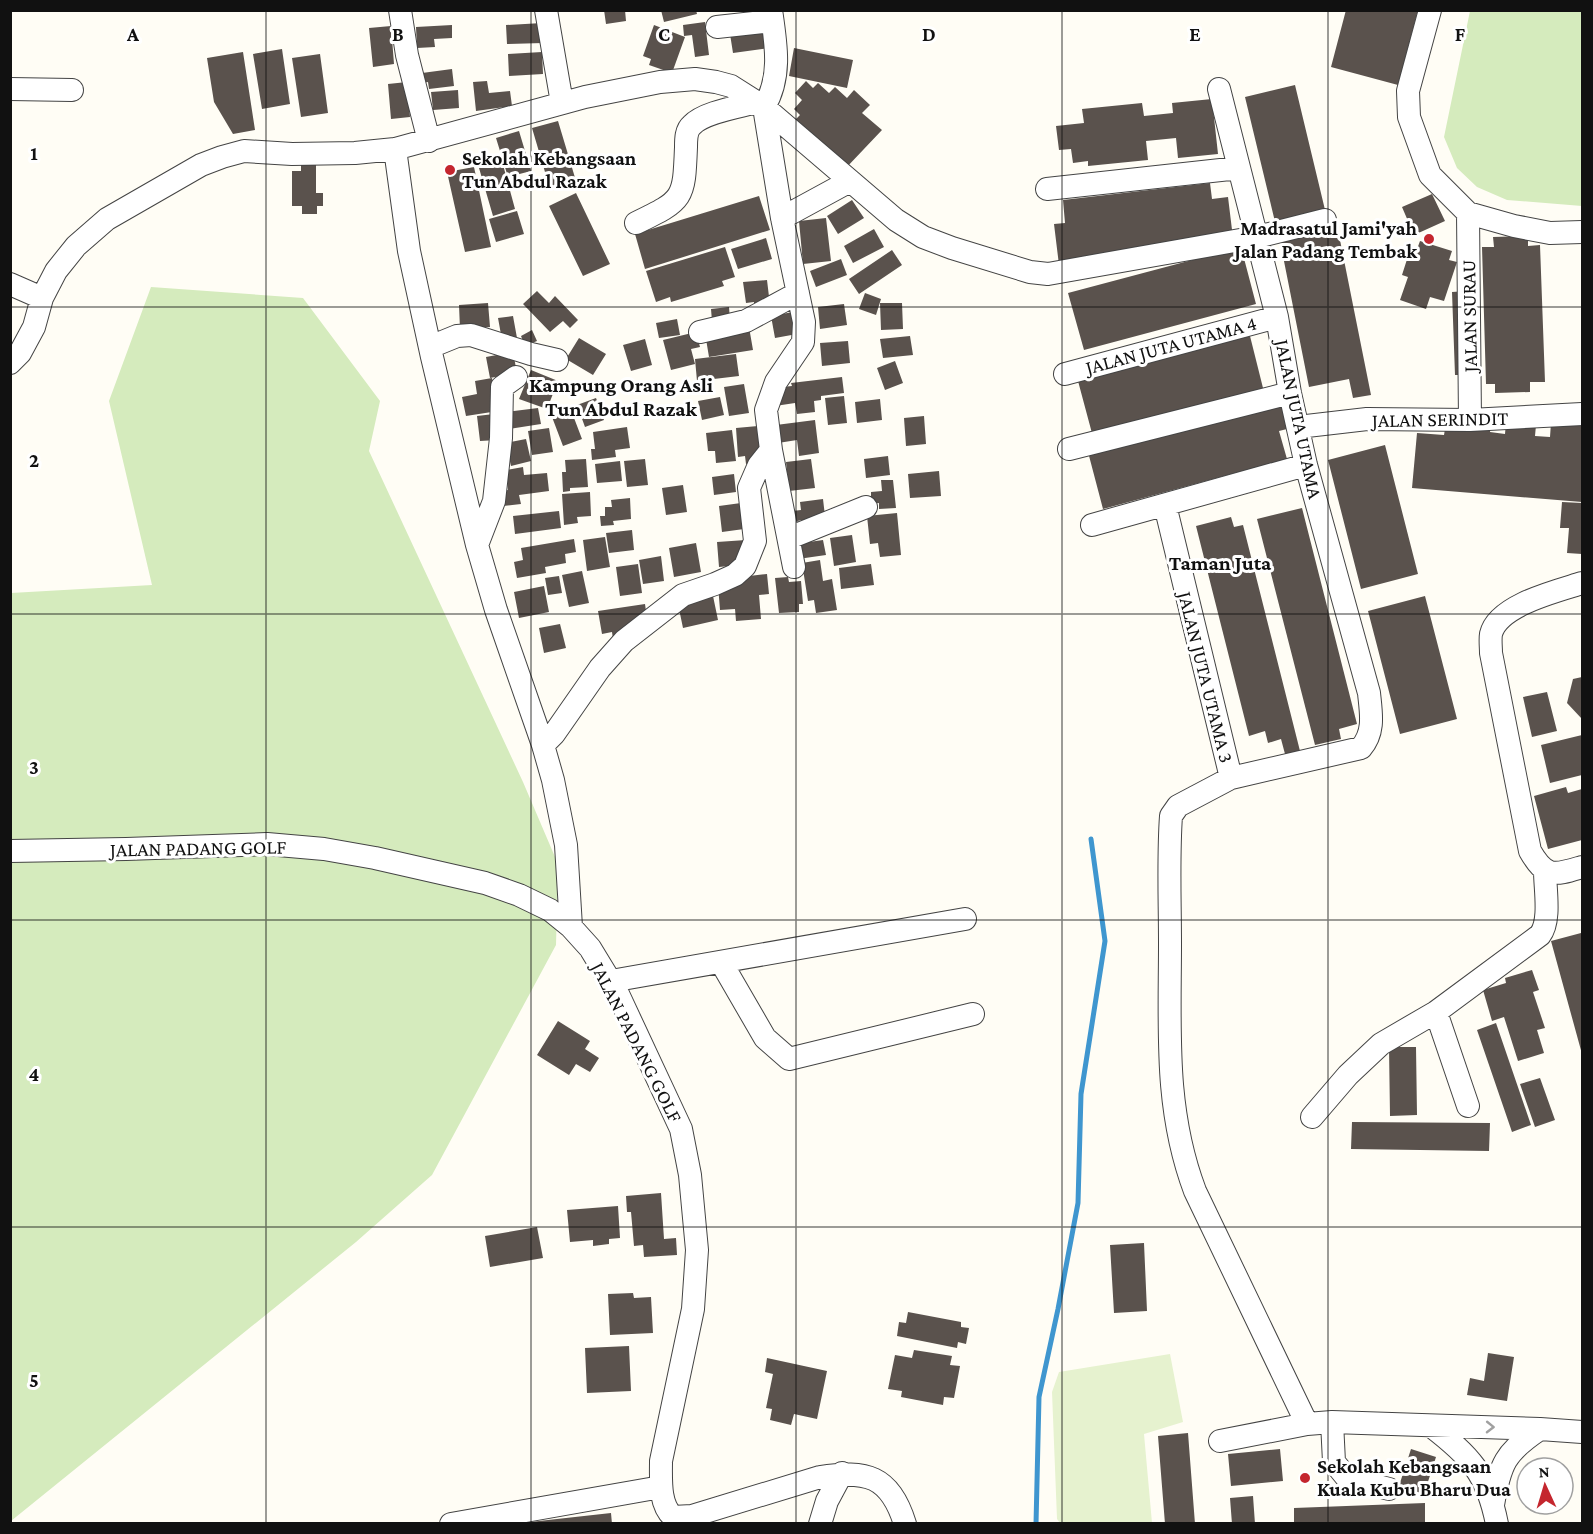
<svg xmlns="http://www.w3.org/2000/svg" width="1593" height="1534" font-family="'Crimson Pro',serif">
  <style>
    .green { fill: #d5ebbd }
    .pitch { fill: #e6f2cf }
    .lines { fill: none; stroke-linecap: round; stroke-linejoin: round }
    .stream { stroke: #3f96cf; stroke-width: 5 }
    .building { fill: #5a524d }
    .minor-casing { stroke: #444; stroke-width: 24 }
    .minor { stroke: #fff; stroke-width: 22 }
    .oneway { stroke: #a0a0a0 }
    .grid { fill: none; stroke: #111; stroke-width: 1.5; stroke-opacity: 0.55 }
    .poi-dot { fill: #c4262e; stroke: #fff; stroke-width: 2 }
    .labels { text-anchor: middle; stroke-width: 6; stroke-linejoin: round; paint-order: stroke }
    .poi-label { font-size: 20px; font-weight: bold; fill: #111; stroke: #fff; text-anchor: start }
    .street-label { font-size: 20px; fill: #111; stroke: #fff }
    .neighbourhood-label { font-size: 21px; font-weight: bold; fill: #111; stroke: #fff }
    .grid-label { font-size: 20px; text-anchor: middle; font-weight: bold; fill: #111; stroke: #fff; stroke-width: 6; stroke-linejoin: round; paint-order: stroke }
  </style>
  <rect width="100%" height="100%" fill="#fffdf5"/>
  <path class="green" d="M 1470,11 L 1582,11 L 1582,206 L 1507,200 L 1477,187 L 1457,168 L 1444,137 Z
    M 151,287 L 303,298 L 380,401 L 369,451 L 523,782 L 558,864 L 556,945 L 432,1175 L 356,1242 L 11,1521 L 11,593 L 152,585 L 109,401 Z"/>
  <path class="pitch" d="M 1170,1354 L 1183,1422 L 1144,1434 L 1152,1523 L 1060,1523 L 1057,1519 L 1052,1392 L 1059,1372 Z"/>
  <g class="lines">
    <path class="stream" d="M 1036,1524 L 1039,1397 L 1058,1309 L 1078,1203 L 1081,1094 L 1105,941 L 1091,839"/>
  </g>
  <path class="building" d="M 604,10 L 625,10 L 626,21 L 606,24 Z
    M 661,10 L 696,10 L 697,14 L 664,22 Z
    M 1346,10 L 1418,10 L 1398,85 L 1331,67 Z
    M 705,22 L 709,55 L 695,57 L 692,35 L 684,36 L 683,25 Z
    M 542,23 L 543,43 L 507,44 L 506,25 Z
    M 452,25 L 452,38 L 434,39 L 435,47 L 417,48 L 416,27 Z
    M 654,25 L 685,37 L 672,73 L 649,65 L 651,59 L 643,56 Z
    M 391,26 L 394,64 L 373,67 L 369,28 Z
    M 767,29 L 770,48 L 733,53 L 730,34 Z
    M 794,48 L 853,60 L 847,88 L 789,76 Z
    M 282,49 L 290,104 L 262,109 L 253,54 Z
    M 243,52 L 255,130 L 233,134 L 214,102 L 207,58 Z
    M 542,52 L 543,74 L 509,76 L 508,54 Z
    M 320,54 L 328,113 L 301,117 L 292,58 Z
    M 452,69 L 454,86 L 429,89 L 428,82 L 423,83 L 422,73 Z
    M 487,81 L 489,93 L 510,91 L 512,106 L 476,111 L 473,82 Z
    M 806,81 L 813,88 L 818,83 L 829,93 L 835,87 L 847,98 L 854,90 L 870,105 L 862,113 L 882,130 L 845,169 L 794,121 L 800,115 L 794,109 L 802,100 L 795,93 Z
    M 407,82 L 410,117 L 391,119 L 388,84 Z
    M 1295,85 L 1326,214 L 1276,226 L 1245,97 Z
    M 458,90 L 459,108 L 433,110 L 431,92 Z
    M 1212,99 L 1218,154 L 1178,158 L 1176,138 L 1146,141 L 1148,160 L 1088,166 L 1088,161 L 1073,163 L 1071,149 L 1059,150 L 1056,126 L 1084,123 L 1082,109 L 1142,103 L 1144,116 L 1173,113 L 1172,103 Z
    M 558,121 L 576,181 L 550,189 L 532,128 Z
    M 519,131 L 531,171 L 508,177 L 496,138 Z
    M 502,161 L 515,209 L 493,216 L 479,168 Z
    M 301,165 L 316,165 L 316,193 L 323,193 L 323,206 L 317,206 L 317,214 L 302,214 L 302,206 L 292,206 L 292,171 L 301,171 Z
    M 474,167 L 491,247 L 465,252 L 447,172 Z
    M 1210,183 L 1212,199 L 1228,197 L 1233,238 L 1059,265 L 1054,224 L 1065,223 L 1063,200 Z
    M 576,193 L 610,264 L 583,276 L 549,206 Z
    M 1432,194 L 1445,221 L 1414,235 L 1402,207 Z
    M 759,196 L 770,230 L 645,269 L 635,234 Z
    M 852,200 L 864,218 L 838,234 L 827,216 Z
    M 517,211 L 524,234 L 496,242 L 489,219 Z
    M 826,218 L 831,261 L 803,264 L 799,221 Z
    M 874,229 L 884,247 L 853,263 L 844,246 Z
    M 1338,230 L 1371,395 L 1353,398 L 1349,379 L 1309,387 L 1280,241 Z
    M 1528,236 L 1528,246 L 1540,245 L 1545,382 L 1530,382 L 1530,392 L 1495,393 L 1495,384 L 1486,384 L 1482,247 L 1494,247 L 1493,237 Z
    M 766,238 L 772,259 L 738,269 L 731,249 Z
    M 1420,241 L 1452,251 L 1449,260 L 1457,262 L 1444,301 L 1430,297 L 1426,309 L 1400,300 L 1408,277 L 1402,275 L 1410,250 L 1416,252 Z
    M 725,247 L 735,277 L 722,281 L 724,286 L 671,302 L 670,297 L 656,302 L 646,271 Z
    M 1241,247 L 1256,304 L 1084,350 L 1068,293 Z
    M 892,250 L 902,265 L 859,294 L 849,279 Z
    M 841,259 L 847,275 L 816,287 L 810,271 Z
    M 767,280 L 770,305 L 754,307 L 754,302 L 746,303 L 743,282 Z
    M 537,291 L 549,303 L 555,296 L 578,320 L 570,328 L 563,321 L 550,332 L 523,304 Z
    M 1467,291 L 1470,375 L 1455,375 L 1452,292 Z
    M 865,293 L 881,299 L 876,315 L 859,309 Z
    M 488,303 L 490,327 L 460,329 L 459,305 Z
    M 880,303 L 902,303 L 903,329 L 881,330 Z
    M 844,304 L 847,325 L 820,329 L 818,307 Z
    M 729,307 L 730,320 L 712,321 L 711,309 Z
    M 793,312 L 797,334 L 775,338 L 771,316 Z
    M 513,316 L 517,338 L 502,340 L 498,318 Z
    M 677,319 L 680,335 L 659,338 L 656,323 Z
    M 749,327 L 753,350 L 709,357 L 705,333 Z
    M 532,330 L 537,341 L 525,346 L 521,336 Z
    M 696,332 L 700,347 L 691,349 L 695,364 L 671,370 L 663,340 Z
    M 910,336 L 913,355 L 883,358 L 880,339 Z
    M 1250,336 L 1264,392 L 1093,437 L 1078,381 Z
    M 579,338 L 606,354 L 593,375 L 566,359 Z
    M 645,339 L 652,365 L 631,371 L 623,345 Z
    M 848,341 L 850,363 L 822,366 L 820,343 Z
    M 513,352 L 517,373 L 490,378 L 486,357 Z
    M 736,354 L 739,376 L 697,381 L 695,359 Z
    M 895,361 L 903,383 L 885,390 L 877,368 Z
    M 531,370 L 558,381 L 547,409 L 519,399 Z
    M 842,377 L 844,393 L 821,396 L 821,400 L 814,401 L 815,412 L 797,414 L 795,403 L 775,406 L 782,387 L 792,386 L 791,383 Z
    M 492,378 L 498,411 L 466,416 L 462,397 L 477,394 L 475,381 Z
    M 744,384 L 749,413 L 729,416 L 724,387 Z
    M 844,396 L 847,423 L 828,425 L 825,398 Z
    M 720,397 L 724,415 L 702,420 L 698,401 Z
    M 596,398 L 604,420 L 585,427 L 577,405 Z
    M 880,399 L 882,420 L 857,423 L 855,402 Z
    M 1284,400 L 1291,428 L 1279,431 L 1287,459 L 1103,509 L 1088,452 Z
    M 538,408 L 541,424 L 509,429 L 507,412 Z
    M 571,410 L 582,439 L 563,446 L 552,417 Z
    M 494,414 L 497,440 L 480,441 L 477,416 Z
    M 924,416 L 926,444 L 906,446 L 904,418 Z
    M 815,420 L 819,453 L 799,456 L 797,440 L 778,443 L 776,425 Z
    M 1506,422 L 1536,425 L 1535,436 L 1550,437 L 1551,423 L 1582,426 L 1582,502 L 1412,488 L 1417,433 L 1444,435 L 1445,429 L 1475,431 L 1476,423 L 1491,424 L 1490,432 L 1505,434 Z
    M 758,426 L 761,455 L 757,463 L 746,464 L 745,456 L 738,457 L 736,428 Z
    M 627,427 L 630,448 L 615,450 L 616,457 L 592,460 L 591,449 L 595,449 L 593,432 Z
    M 549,428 L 553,452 L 532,455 L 528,431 Z
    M 732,430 L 736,461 L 716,463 L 715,451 L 708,451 L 706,433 Z
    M 526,439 L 531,461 L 511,466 L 506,443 Z
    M 1385,445 L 1418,574 L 1361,589 L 1328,460 Z
    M 888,456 L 890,475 L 866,478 L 864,459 Z
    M 586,459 L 588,487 L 570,488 L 570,491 L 563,492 L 562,472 L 566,472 L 565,460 Z
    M 645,459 L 648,485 L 627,487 L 624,461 Z
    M 811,459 L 815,488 L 789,491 L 786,462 Z
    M 620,461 L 622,481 L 597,483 L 595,464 Z
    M 523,467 L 524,475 L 547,473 L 549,491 L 519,495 L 521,504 L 503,506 L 501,491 L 508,490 L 506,470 Z
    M 939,471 L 941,496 L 910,498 L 908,474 Z
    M 734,474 L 736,492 L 714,495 L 712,477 Z
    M 881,480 L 893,480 L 896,508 L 879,509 L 879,503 L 871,504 L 871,492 L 882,491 Z
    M 683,485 L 687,512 L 666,515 L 662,488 Z
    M 590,492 L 591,516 L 577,517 L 578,523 L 564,525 L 562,494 Z
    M 630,498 L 631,519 L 613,521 L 614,525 L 601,526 L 600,516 L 605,516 L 605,507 L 612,507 L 611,500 Z
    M 823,499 L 825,516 L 803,528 L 802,520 L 793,522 L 792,511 L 801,510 L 800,502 Z
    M 1562,502 L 1582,503 L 1582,554 L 1567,553 L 1569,528 L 1560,528 Z
    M 741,503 L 744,529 L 722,532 L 719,506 Z
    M 1302,508 L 1357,724 L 1339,729 L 1341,739 L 1315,745 L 1257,519 Z
    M 559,511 L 561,528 L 515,534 L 513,516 Z
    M 897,513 L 901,555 L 880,557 L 878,543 L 870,544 L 867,516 Z
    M 1231,517 L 1234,527 L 1243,525 L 1300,751 L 1285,754 L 1281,739 L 1268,743 L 1265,731 L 1249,736 L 1196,526 Z
    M 632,530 L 634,550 L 609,553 L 606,533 Z
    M 852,535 L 856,562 L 834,566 L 830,538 Z
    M 605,537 L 610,567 L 587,571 L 583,540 Z
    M 574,539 L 576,552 L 565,554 L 566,563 L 545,567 L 546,573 L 517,578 L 514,562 L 523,560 L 521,548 Z
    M 746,540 L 739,565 L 719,567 L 717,542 Z
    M 823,540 L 826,555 L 798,559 L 795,544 Z
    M 696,543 L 701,572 L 674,577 L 669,548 Z
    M 661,556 L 664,581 L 643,584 L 639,560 Z
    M 820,560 L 823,581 L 832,579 L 837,610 L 816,613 L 814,600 L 808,601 L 802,563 Z
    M 638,564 L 642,593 L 620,596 L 616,567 Z
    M 871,564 L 874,585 L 841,589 L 839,568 Z
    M 582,571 L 589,603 L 569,607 L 562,575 Z
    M 767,574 L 769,594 L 759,595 L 761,619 L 736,621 L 735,609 L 720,610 L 718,585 L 732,578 Z
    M 559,576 L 562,593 L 548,595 L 545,578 Z
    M 788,577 L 789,582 L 801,581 L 803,604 L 799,604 L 799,612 L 779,613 L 775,578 Z
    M 544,586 L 549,612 L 519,618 L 514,592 Z
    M 713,596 L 718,620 L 683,628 L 678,604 Z
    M 1425,596 L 1457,719 L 1400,734 L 1368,611 Z
    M 645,604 L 647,618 L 613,639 L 612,632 L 602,634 L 598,611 Z
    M 560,624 L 566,648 L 544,653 L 539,628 Z
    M 1582,677 L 1582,719 L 1567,703 L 1573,679 Z
    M 1547,692 L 1557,731 L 1532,737 L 1523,697 Z
    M 1582,735 L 1582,775 L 1550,783 L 1541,745 Z
    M 1566,787 L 1568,793 L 1582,789 L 1582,840 L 1548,849 L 1534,796 Z
    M 1581,933 L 1582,939 L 1582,1054 L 1551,941 Z
    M 1532,970 L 1539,990 L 1533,992 L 1545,1028 L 1537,1030 L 1544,1053 L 1518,1061 L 1504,1017 L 1492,1021 L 1483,990 L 1506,983 L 1505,978 Z
    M 558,1021 L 590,1041 L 585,1049 L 599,1058 L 590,1072 L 576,1064 L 569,1075 L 537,1055 Z
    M 1496,1023 L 1531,1125 L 1512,1132 L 1477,1030 Z
    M 1389,1047 L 1416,1047 L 1417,1115 L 1390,1116 Z
    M 1540,1078 L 1555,1120 L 1535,1127 L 1520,1084 Z
    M 1352,1122 L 1490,1123 L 1489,1151 L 1351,1149 Z
    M 661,1193 L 664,1239 L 676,1238 L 677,1255 L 644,1257 L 643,1245 L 634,1246 L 631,1212 L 627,1212 L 626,1196 Z
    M 618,1206 L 620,1238 L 609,1239 L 609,1244 L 593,1246 L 593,1240 L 570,1242 L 567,1210 Z
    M 537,1227 L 543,1258 L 490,1267 L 485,1236 Z
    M 1144,1243 L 1147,1311 L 1114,1313 L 1110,1245 Z
    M 633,1293 L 634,1298 L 651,1297 L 653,1333 L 610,1335 L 608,1294 Z
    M 908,1312 L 961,1322 L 961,1327 L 969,1328 L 966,1344 L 958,1342 L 957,1348 L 897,1336 L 899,1322 L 906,1323 Z
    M 629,1346 L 631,1391 L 587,1393 L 585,1348 Z
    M 914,1350 L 952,1356 L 950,1365 L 960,1366 L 954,1398 L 944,1397 L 943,1405 L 901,1397 L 902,1391 L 888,1389 L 895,1355 L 912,1358 Z
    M 1488,1353 L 1514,1357 L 1507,1401 L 1467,1395 L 1470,1378 L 1484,1381 Z
    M 767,1358 L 827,1371 L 817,1419 L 794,1414 L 791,1425 L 770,1420 L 772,1409 L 766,1408 L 773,1374 L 765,1372 Z
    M 1188,1433 L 1195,1524 L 1165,1524 L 1158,1436 Z
    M 1280,1449 L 1283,1481 L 1231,1486 L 1228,1454 Z
    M 1411,1449 L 1436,1457 L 1424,1494 L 1399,1486 Z
    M 1253,1496 L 1255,1524 L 1232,1524 L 1230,1498 Z
    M 1425,1503 L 1425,1524 L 1294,1524 L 1294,1508 Z
    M 611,1513 L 612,1524 L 530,1524 L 530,1522 Z"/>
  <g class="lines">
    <g class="minor-casing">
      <path id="minor" d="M 400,10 L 407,55 L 429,141
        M 546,10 L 562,103
        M 771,10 C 776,44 782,77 764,107 L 896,220 L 923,237 L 952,248 L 1030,272 L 1048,274 L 1257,237 L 1325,220
        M 1430,10 L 1408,91 L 1409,117 L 1430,175 L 1468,213 L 1514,226 L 1550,233 L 1582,232
        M 717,27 L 772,21
        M 10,89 L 72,90
        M 1219,89 L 1277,317 L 1290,393 L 1306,465 L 1369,693 C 1371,713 1375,732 1361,748 L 1231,778 L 1178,806 L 1171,816 C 1168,858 1170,901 1170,943 C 1170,1029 1164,1109 1195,1191 L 1307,1424
        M 395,149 L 409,251 L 432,357 L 477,545 L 496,610 L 543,745 L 553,780 L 566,845 L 571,927
        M 1047,189 L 1239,168
        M 1468,213 L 1470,420
        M 782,218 L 850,181
        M 636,223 C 684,200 684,199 686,147 C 686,139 686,130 692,125 C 704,112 739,107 757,102
        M 10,284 L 42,298
        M 700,332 L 746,321 L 798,293
        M 430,347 L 457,336 L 471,335 L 531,354 L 557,360
        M 10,363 L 20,353 L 34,327 L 42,298 L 56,271 L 76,246 L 107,219 L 201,165 L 222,157 L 244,151 L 292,154 L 355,153 L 395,149 L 585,97 L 660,82 L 695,79 L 716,82 L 731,86 L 764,107 L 782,218 L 804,322 L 803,342 L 776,382 L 766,410 L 771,450 L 759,465 L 749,488 L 755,541 L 745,566 L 735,575 L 715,584 L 683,595 L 624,641 L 600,668 L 554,734 L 543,745
        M 1065,374 L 1277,317
        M 1298,427 L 1367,419 L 1470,420 L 1582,414
        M 1069,449 L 1290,393
        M 771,450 L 794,567
        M 1165,505 L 1231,778
        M 1092,525 L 1306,465
        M 789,538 L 866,507
        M 477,545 L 494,501 L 501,438 L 502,387 L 516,377
        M 1582,583 C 1557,591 1498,605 1491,634 C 1490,640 1491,647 1491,653 L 1530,851 C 1546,879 1555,875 1582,867
        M 10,851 L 126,849 L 267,844 L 324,849 L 375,858 L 485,883 L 519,895 L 550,910 L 571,927 L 590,948 L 618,994 L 681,1129 L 690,1175 L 697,1250 L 693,1309 L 661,1461 C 661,1480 659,1504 673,1517
        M 721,962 L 765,1038 L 789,1059 L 973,1014
        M 611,981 L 965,919
        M 1436,1012 L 1468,1106
        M 1312,1117 L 1348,1075 L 1381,1044 L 1436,1012 L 1540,935 C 1551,921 1545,889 1545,871
        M 1332,1422 L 1334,1462 L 1347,1478 L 1389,1489
        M 1431,1426 C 1470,1456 1487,1473 1497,1524
        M 1220,1441 L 1307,1424 L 1332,1422 L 1540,1429 L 1582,1432
        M 1493,1505 C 1500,1464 1505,1452 1540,1429
        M 673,1517 L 692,1516 L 820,1477 C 866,1470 890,1475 905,1524
        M 451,1524 L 661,1487
        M 820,1524 L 827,1501 L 842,1473"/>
    </g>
    <use href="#minor" class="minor"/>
  </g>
  <defs><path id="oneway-chevron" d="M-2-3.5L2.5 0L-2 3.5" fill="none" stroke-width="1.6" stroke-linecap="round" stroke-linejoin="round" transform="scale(1.5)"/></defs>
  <use class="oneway" href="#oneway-chevron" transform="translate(1490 1427) rotate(1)"/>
  <path class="grid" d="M 266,10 L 266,1524M 531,10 L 531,1524M 796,10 L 796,1524M 1062,10 L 1062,1524M 1328,10 L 1328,1524M 10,307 L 1582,307M 10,614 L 1582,614M 10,920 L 1582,920M 10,1227 L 1582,1227"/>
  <g class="poi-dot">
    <circle cx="450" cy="170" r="6"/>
    <circle cx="1429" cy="239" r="6"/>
    <circle cx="1305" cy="1478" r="6"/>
  </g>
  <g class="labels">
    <g class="poi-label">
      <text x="462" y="165">Sekolah Kebangsaan<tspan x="462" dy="23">Tun Abdul Razak</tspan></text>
      <text x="1417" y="235" text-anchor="end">Madrasatul Jami'yah<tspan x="1417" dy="23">Jalan Padang Tembak</tspan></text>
      <text x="1317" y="1473">Sekolah Kebangsaan<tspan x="1317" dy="23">Kuala Kubu Bharu Dua</tspan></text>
    </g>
    <g class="street-label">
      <text transform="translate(1469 316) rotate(-91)" y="7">JALAN SURAU</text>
      <text transform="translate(1171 345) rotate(-15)" y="7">JALAN JUTA UTAMA 4</text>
      <text transform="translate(1299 419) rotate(78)" y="7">JALAN JUTA UTAMA</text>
      <text transform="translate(1440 419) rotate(-1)" y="7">JALAN SERINDIT</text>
      <text transform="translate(1206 677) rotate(76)" y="7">JALAN JUTA UTAMA 3</text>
      <text transform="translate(198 848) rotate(-1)" y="7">JALAN PADANG GOLF</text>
      <text transform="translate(637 1042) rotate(63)" y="7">JALAN PADANG GOLF</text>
    </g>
    <g class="neighbourhood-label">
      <text x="621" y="392">Kampung Orang Asli<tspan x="621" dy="24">Tun Abdul Razak</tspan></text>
      <text x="1220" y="570">Taman Juta</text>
    </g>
  </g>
  <g class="grid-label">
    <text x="133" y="41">A</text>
    <text x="398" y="41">B</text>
    <text x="664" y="41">C</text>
    <text x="929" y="41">D</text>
    <text x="1195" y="41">E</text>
    <text x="1460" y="41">F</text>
    <text x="34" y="160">1</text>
    <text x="34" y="467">2</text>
    <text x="34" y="774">3</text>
    <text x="34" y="1081">4</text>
    <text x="34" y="1387">5</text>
  </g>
  <rect width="1593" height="1534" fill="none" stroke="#111111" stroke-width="24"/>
  <g transform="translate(1545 1486) rotate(356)"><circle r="28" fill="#ffffff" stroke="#a0a0a0" stroke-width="1.5"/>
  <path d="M0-4.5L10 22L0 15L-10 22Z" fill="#c4262e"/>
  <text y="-9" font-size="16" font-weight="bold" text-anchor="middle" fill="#111111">N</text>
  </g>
</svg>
